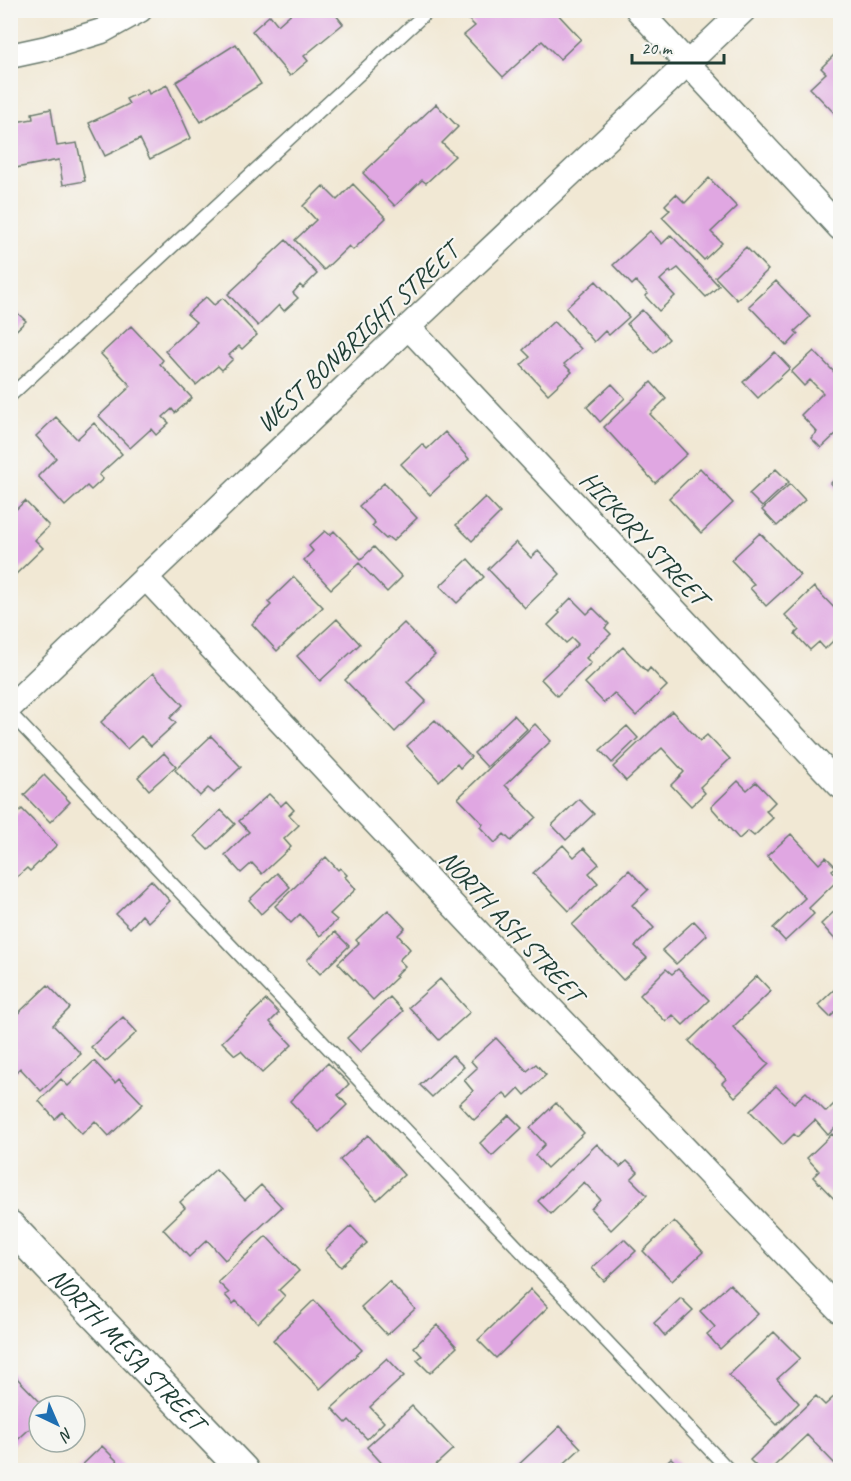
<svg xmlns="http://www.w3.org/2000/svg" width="851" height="1481" font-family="Caveat,sans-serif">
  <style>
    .building { fill: #e0a7e2 }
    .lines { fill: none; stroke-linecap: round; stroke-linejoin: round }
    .service-casing { stroke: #68796c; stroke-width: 15 }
    .minor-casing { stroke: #68796c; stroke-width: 27 }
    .tertiary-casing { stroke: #68796c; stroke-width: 33 }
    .service { stroke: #fff; stroke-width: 12 }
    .minor { stroke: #fff; stroke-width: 24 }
    .tertiary { stroke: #fff; stroke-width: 30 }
    .labels { text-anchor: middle; stroke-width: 4.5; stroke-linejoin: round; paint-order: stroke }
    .street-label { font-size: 26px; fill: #1f3d34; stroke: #f6f6f2 }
  </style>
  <rect width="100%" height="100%" fill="#f6f6f2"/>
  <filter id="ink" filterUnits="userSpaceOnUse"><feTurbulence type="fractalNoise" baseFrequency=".0167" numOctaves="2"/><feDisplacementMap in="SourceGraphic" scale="12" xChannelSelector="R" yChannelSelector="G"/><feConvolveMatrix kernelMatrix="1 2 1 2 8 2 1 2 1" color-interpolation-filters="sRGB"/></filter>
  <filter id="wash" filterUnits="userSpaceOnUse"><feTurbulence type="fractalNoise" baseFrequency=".008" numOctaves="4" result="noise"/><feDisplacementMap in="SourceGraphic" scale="24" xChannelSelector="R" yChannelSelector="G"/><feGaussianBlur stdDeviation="1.35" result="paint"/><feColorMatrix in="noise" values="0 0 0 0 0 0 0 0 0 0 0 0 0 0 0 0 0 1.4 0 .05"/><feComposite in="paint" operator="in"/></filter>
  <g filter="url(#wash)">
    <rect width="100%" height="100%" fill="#f1e8d4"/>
    <g id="blocks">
      <path class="building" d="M 295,10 L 332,10 L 343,24 L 304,56 L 308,61 L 290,76 L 252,31 L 270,15 L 278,25 Z
        M 472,10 L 554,10 L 581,39 L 560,59 L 542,41 L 503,77 L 464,35 L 475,26 L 465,16 Z
        M 236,44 L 261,84 L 201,122 L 176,82 Z
        M 840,49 L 840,119 L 810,88 L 826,73 L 821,68 Z
        M 167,85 L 191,138 L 150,159 L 140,139 L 105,156 L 89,123 L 129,104 L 126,99 L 147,89 L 149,94 Z
        M 436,104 L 458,127 L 442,143 L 455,156 L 426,183 L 422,180 L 395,206 L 363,173 Z
        M 51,109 L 57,146 L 77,143 L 85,181 L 63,185 L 59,160 L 10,169 L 10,123 L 33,119 L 32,113 Z
        M 709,178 L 737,207 L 711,232 L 722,243 L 704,260 L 662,217 L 670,210 L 665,205 L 676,194 L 685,203 Z
        M 353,184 L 386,218 L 353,250 L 349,246 L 324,270 L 295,240 L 316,220 L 303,206 L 323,186 L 337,200 Z
        M 650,231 L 662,244 L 671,235 L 719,286 L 706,297 L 678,268 L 671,273 L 670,271 L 660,280 L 675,296 L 659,311 L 645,296 L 648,294 L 636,281 L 632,285 L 613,265 Z
        M 286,240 L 317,274 L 303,288 L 300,285 L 293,293 L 298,298 L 284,311 L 279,305 L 258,326 L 228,294 Z
        M 746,247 L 768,270 L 737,300 L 715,277 Z
        M 596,281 L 629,317 L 609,335 L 605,331 L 594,342 L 566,308 Z
        M 776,281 L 810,317 L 795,331 L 798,334 L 787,346 L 749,306 Z
        M 206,297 L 214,305 L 223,298 L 257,335 L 242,349 L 239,346 L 229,355 L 233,359 L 222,370 L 218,366 L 196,385 L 165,351 L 196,322 L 187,314 Z
        M 10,306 L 26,321 L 10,336 Z
        M 642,310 L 669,339 L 654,353 L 627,324 Z
        M 554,321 L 581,349 L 564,364 L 572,372 L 548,394 L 521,365 L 530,357 L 523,350 Z
        M 131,326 L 163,360 L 160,364 L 192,398 L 175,413 L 172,409 L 163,417 L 169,423 L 156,435 L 151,429 L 130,448 L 99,416 L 131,386 L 101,354 Z
        M 814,351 L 834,372 L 840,366 L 840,430 L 821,448 L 811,438 L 817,432 L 801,415 L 823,393 L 810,380 L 804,386 L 791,372 Z
        M 775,352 L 790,368 L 758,398 L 743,382 Z
        M 651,382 L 666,399 L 650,414 L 687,454 L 655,483 L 604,427 Z
        M 612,384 L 625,398 L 600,422 L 587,407 Z
        M 56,417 L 77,439 L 94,423 L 122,454 L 99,475 L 103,479 L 91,490 L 87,486 L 65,506 L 38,476 L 56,458 L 36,436 Z
        M 445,432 L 469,459 L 430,495 L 401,464 L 422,444 L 427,449 Z
        M 700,468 L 733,503 L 701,533 L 669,498 Z
        M 776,469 L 789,482 L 762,507 L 749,494 Z
        M 840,474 L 840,494 L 831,483 Z
        M 384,483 L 417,518 L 393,541 L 388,537 L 386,539 L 372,526 L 375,523 L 359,506 Z
        M 790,484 L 805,500 L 777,526 L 762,510 Z
        M 485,497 L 500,513 L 472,541 L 456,525 Z
        M 25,501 L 49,526 L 35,540 L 43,548 L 14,576 L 10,572 L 10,515 Z
        M 325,531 L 330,535 L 334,531 L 361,559 L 374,547 L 402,577 L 387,592 L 359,563 L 331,589 L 304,560 L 313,551 L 309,546 Z
        M 760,533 L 800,575 L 766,606 L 750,588 L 754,584 L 731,560 Z
        M 516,542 L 531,558 L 538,551 L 560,574 L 525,608 L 488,569 Z
        M 468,559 L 484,577 L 457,603 L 440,586 Z
        M 294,577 L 323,607 L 277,651 L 252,624 L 271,605 L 268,602 Z
        M 814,587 L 840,614 L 840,634 L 825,649 L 819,642 L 810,650 L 795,634 L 799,630 L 785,615 Z
        M 571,598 L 587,614 L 593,608 L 609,624 L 605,628 L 611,634 L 586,658 L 591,663 L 557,696 L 541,679 L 578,644 L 572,638 L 566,643 L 548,625 L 560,613 L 558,611 Z
        M 337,619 L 360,644 L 320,681 L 297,656 Z
        M 404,623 L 435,655 L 407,682 L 426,701 L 395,732 L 345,680 Z
        M 623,647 L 647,672 L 650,668 L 667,686 L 636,716 L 614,693 L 604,703 L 585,683 Z
        M 153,673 L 183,705 L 170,718 L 176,723 L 151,746 L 141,736 L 127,749 L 101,722 Z
        M 672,711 L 700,741 L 707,735 L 730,759 L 700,787 L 705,793 L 691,806 L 671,785 L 684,772 L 662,748 L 626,781 L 613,767 Z
        M 514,715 L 527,729 L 487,767 L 474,753 Z
        M 435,720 L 471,757 L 460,768 L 457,764 L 439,781 L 407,746 Z
        M 535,724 L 551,741 L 505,785 L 536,817 L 511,841 L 504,834 L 495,843 L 480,827 L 483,824 L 458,798 Z
        M 627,726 L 638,738 L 612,763 L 600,750 Z
        M 211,736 L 241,767 L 214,793 L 208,788 L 200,796 L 175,770 Z
        M 164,753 L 176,766 L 149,790 L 138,777 Z
        M 44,775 L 70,802 L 50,822 L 24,795 Z
        M 738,781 L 747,790 L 756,782 L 775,802 L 766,811 L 773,818 L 754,836 L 748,831 L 739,839 L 711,807 Z
        M 269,794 L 281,806 L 286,801 L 294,810 L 289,815 L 299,825 L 284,839 L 291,847 L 262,874 L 252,863 L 241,873 L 225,855 L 249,832 L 239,821 Z
        M 579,799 L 594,814 L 566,840 L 552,825 Z
        M 22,809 L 57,845 L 30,871 L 27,868 L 10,883 L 10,820 Z
        M 221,810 L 235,824 L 208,850 L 194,836 Z
        M 791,834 L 819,864 L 826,857 L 836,867 L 832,870 L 839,879 L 809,908 L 814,914 L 785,941 L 773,928 L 805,898 L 767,856 Z
        M 563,845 L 574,857 L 584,848 L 599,864 L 589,873 L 598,883 L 569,911 L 533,873 Z
        M 326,857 L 338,870 L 340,868 L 347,875 L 345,877 L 356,889 L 330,914 L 337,920 L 320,936 L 300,914 L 291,923 L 275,906 Z
        M 629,870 L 648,890 L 632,905 L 654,928 L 635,946 L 647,958 L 623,980 L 572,925 Z
        M 277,873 L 290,887 L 261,914 L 249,900 Z
        M 151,880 L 170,901 L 148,922 L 142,915 L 130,928 L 116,914 Z
        M 840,906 L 840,945 L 821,924 Z
        M 388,910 L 405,928 L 398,935 L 410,949 L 399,960 L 405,966 L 395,976 L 397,977 L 373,1000 L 338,963 L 359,943 L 356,940 Z
        M 694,921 L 707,935 L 676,964 L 662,950 Z
        M 335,932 L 349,946 L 320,974 L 307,960 Z
        M 666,969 L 672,974 L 678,969 L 709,1000 L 683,1025 L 673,1015 L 666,1022 L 640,995 Z
        M 757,976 L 771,991 L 733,1027 L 769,1064 L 735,1097 L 722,1083 L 726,1079 L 689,1041 Z
        M 440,979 L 470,1012 L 439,1040 L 409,1007 Z
        M 840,984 L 840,1008 L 830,1017 L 818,1005 Z
        M 48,985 L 70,1008 L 53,1025 L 81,1054 L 41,1091 L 20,1068 L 16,1072 L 10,1066 L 10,1021 Z
        M 390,997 L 403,1011 L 360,1052 L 347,1038 Z
        M 266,1000 L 279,1013 L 270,1022 L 292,1045 L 262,1073 L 241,1051 L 235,1055 L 222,1042 Z
        M 123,1017 L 137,1032 L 105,1062 L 91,1047 Z
        M 496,1038 L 527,1071 L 536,1064 L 546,1075 L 525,1095 L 519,1088 L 509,1098 L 504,1093 L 474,1120 L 459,1104 L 473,1091 L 464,1080 L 477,1068 L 471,1061 Z
        M 452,1055 L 464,1067 L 432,1097 L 420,1085 Z
        M 94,1061 L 115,1083 L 119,1079 L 143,1104 L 109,1136 L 95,1121 L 82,1134 L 62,1112 L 55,1119 L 39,1101 L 61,1079 L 68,1086 Z
        M 328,1063 L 349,1084 L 338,1095 L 347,1105 L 319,1132 L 290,1101 Z
        M 776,1086 L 794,1103 L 806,1092 L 826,1112 L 840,1098 L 840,1123 L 828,1135 L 815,1120 L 797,1137 L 794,1134 L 783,1145 L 750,1111 Z
        M 556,1103 L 584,1133 L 547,1168 L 535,1155 L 545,1144 L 530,1128 Z
        M 509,1115 L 522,1128 L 492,1156 L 480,1143 Z
        M 832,1134 L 840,1143 L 840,1205 L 813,1177 L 819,1171 L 807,1158 Z
        M 368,1135 L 404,1175 L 377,1200 L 340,1160 Z
        M 597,1144 L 620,1167 L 627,1161 L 638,1172 L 631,1179 L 647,1195 L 611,1230 L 591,1209 L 600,1199 L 584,1182 L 551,1214 L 538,1201 Z
        M 216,1169 L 245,1200 L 261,1185 L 282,1207 L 225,1260 L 207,1240 L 189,1257 L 163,1229 L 185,1208 L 180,1202 Z
        M 674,1221 L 703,1252 L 672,1281 L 643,1251 Z
        M 351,1226 L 367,1243 L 341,1267 L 325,1250 Z
        M 266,1236 L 299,1271 L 279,1290 L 285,1296 L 258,1323 L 236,1301 L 233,1304 L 225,1295 L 229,1293 L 218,1282 Z
        M 624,1239 L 636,1251 L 604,1281 L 592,1268 Z
        M 389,1281 L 415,1309 L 387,1335 L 361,1307 Z
        M 730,1284 L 758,1314 L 720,1349 L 707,1334 L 715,1327 L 700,1311 Z
        M 531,1289 L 548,1307 L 496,1358 L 478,1340 Z
        M 681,1298 L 693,1310 L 665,1336 L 654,1323 Z
        M 314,1300 L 362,1350 L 320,1389 L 273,1340 Z
        M 437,1325 L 457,1347 L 430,1373 L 417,1360 L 422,1356 L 414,1347 Z
        M 774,1332 L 800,1358 L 777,1379 L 799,1403 L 777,1425 L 729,1375 Z
        M 387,1358 L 404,1376 L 370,1407 L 384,1422 L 367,1439 L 349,1420 L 346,1423 L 332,1408 Z
        M 12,1373 L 44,1406 L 39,1406 L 39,1420 L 10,1447 L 10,1374 Z
        M 838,1393 L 840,1395 L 840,1461 L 836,1465 L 807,1435 L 770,1470 L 760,1470 L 750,1460 L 816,1396 L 825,1405 Z
        M 412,1406 L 453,1449 L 430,1470 L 388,1470 L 367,1447 Z
        M 560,1426 L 581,1448 L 557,1470 L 517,1470 L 515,1468 Z
        M 102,1446 L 126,1470 L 77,1470 Z
        M 671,1458 L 683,1470 L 658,1470 Z"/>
    </g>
  </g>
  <g filter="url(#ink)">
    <use href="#blocks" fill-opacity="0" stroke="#68796c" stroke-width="1.5"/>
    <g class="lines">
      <g class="service-casing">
        <path id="service" d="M 10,396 L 429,10
          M 10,713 L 729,1470"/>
      </g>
      <g class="minor-casing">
        <path id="minor" d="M 638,10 L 840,228
          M 10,56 L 47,48 L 102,31 L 140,10
          M 408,327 L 840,786
          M 145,577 L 492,947 L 840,1311
          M 10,707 L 408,327 L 744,10"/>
      </g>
      <g class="tertiary-casing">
        <g id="tertiary">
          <path id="s1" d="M 10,1226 L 243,1470"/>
        </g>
      </g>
      <use href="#service" class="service"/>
      <use href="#minor" class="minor"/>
      <use href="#tertiary" class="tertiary"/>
    </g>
  </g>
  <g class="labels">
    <g class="street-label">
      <text transform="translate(357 337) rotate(-43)" y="9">WEST BONBRIGHT STREET</text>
      <text transform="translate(644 538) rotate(47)" y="9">HICKORY STREET</text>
      <text transform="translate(512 926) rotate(47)" y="9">NORTH ASH STREET</text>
      <text dy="9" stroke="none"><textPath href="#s1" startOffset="170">NORTH MESA STREET</textPath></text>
    </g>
  </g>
  <rect width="851" height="1481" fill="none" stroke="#f6f6f2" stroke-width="36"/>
  <g transform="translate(57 1424) rotate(136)"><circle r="28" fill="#f6f6f2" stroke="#a0aca6" stroke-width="1.5"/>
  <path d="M0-4.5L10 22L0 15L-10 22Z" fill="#1f6fb2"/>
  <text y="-9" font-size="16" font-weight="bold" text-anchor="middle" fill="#1f3d34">N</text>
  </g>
  <path d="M632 54v9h92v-9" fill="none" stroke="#1f3d34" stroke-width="3"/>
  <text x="641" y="54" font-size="18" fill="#1f3d34" stroke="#f6f6f2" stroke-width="4.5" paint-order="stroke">20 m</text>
</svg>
